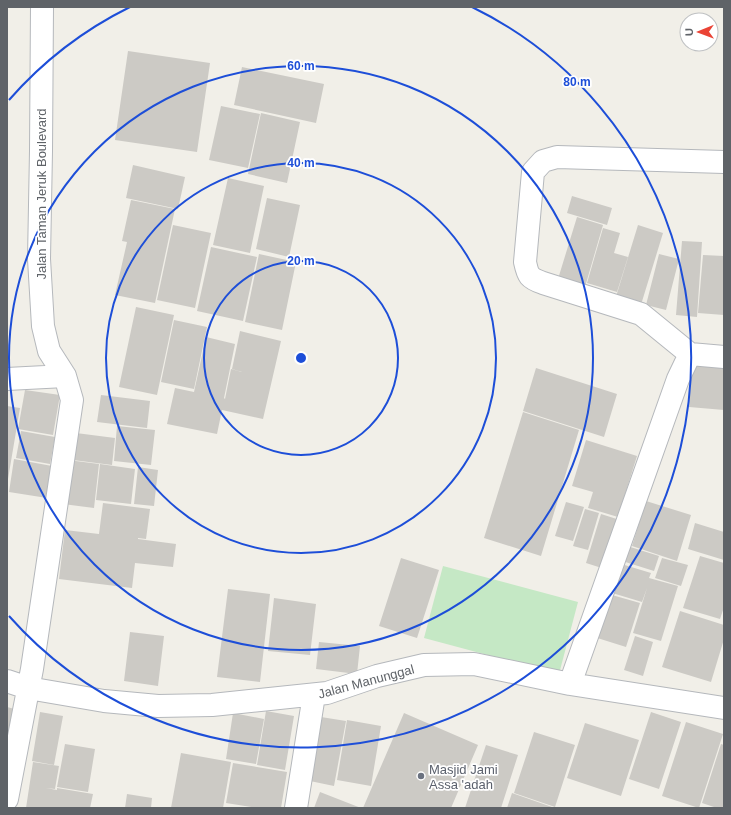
<svg xmlns="http://www.w3.org/2000/svg" width="731" height="815" font-family="Arial,sans-serif">
  <style>
    .green { fill: #c5e8c5 }
    .building { fill: #cccac5 }
    .lines { fill: none; stroke-linecap: round; stroke-linejoin: round }
    .minor-casing { stroke: #b5b8bc; stroke-width: 24 }
    .minor { stroke: #fff; stroke-width: 22 }
    .ring { fill: none; stroke: #1d4ed8; stroke-width: 2 }
    .worship-dot { fill: #6b7280; stroke: #fff; stroke-width: 1.5 }
    .labels { text-anchor: middle; stroke-width: 3.5; stroke-linejoin: round; paint-order: stroke }
    .street-label { font-size: 13px; fill: #5f6368; stroke: #fff }
    .worship-label { font-size: 13px; fill: #5b616d; stroke: #fff; text-anchor: start }
    .centre { fill: #1d4ed8; stroke: #fff; stroke-width: 2 }
    .ring-label { font-size: 12px; text-anchor: middle; font-weight: bold; fill: #1d4ed8; stroke: #fff; stroke-width: 3.5; stroke-linejoin: round; paint-order: stroke }
  </style>
  <rect width="100%" height="100%" fill="#f1efe8"/>
  <path class="green" d="M 443,566 L 578,602 L 559,674 L 424,638 Z"/>
  <path class="building" d="M 128,51 L 210,63 L 197,152 L 115,140 Z
    M 242,67 L 324,84 L 316,123 L 234,105 Z
    M 221,106 L 260,114 L 248,168 L 209,160 Z
    M 261,113 L 300,122 L 287,183 L 248,174 Z
    M 133,165 L 185,177 L 178,209 L 126,198 Z
    M 228,178 L 264,186 L 250,253 L 213,245 Z
    M 572,196 L 612,208 L 607,225 L 567,213 Z
    M 267,198 L 300,205 L 289,257 L 256,249 Z
    M 131,200 L 175,209 L 155,303 L 115,295 L 127,242 L 122,241 Z
    M 577,217 L 603,225 L 585,287 L 558,279 Z
    M 173,225 L 211,233 L 195,308 L 157,300 Z
    M 638,225 L 663,233 L 640,308 L 615,300 Z
    M 603,228 L 620,233 L 614,253 L 628,257 L 617,292 L 587,283 Z
    M 682,241 L 702,242 L 697,317 L 676,315 Z
    M 211,247 L 257,257 L 243,321 L 197,311 Z
    M 259,254 L 296,262 L 282,330 L 245,322 Z
    M 659,254 L 679,259 L 666,310 L 646,305 Z
    M 703,255 L 724,256 L 724,315 L 698,313 Z
    M 136,307 L 174,315 L 157,395 L 119,387 Z
    M 174,320 L 207,327 L 194,389 L 161,382 Z
    M 240,331 L 281,341 L 263,419 L 222,410 L 217,434 L 167,424 L 175,388 L 194,392 L 206,337 L 235,344 L 224,398 L 225,399 L 231,369 L 242,372 L 232,369 Z
    M 692,364 L 724,367 L 724,410 L 689,407 Z
    M 536,368 L 617,394 L 604,437 L 523,411 Z
    M 25,390 L 60,395 L 53,435 L 18,429 Z
    M 101,395 L 150,401 L 147,428 L 97,422 Z
    M 7,406 L 20,408 L 8,479 L 7,479 Z
    M 523,412 L 579,430 L 541,556 L 484,538 Z
    M 117,426 L 155,430 L 151,465 L 114,461 Z
    M 21,431 L 55,437 L 50,464 L 16,458 Z
    M 76,433 L 115,438 L 112,465 L 73,460 Z
    M 586,440 L 637,456 L 618,517 L 588,508 L 593,492 L 572,486 Z
    M 14,459 L 52,466 L 47,498 L 9,492 Z
    M 68,460 L 99,464 L 94,508 L 63,504 Z
    M 100,464 L 135,469 L 131,504 L 96,500 Z
    M 138,467 L 158,470 L 154,506 L 134,504 Z
    M 646,501 L 691,515 L 677,561 L 632,546 Z
    M 566,502 L 584,507 L 573,541 L 555,536 Z
    M 103,503 L 150,509 L 146,539 L 138,538 L 138,539 L 176,544 L 173,567 L 135,563 L 132,588 L 59,579 L 65,530 L 99,534 Z
    M 585,509 L 599,513 L 588,550 L 573,546 Z
    M 601,514 L 623,521 L 608,570 L 586,563 Z
    M 695,523 L 724,532 L 724,560 L 688,549 Z
    M 624,545 L 659,556 L 654,571 L 619,560 Z
    M 700,556 L 724,563 L 724,607 L 720,619 L 683,608 Z
    M 401,558 L 439,570 L 417,638 L 379,626 Z
    M 662,558 L 688,565 L 681,586 L 655,578 Z
    M 618,563 L 651,573 L 649,578 L 678,586 L 661,641 L 633,633 L 647,588 L 642,602 L 609,592 Z
    M 228,589 L 270,594 L 260,682 L 217,677 Z
    M 605,593 L 640,603 L 626,647 L 591,636 Z
    M 274,598 L 316,604 L 310,655 L 268,651 Z
    M 680,611 L 724,625 L 724,639 L 711,682 L 662,667 Z
    M 130,632 L 164,636 L 158,686 L 124,681 Z
    M 635,636 L 653,642 L 643,676 L 624,670 Z
    M 319,642 L 360,646 L 357,674 L 316,669 Z
    M 7,707 L 22,711 L 7,778 Z
    M 266,711 L 294,716 L 285,770 L 257,765 Z
    M 40,712 L 63,716 L 54,765 L 32,761 Z
    M 651,712 L 681,722 L 659,789 L 629,779 Z
    M 233,713 L 264,719 L 256,764 L 226,759 Z
    M 404,713 L 478,745 L 451,808 L 363,808 Z
    M 321,717 L 346,721 L 334,786 L 310,781 Z
    M 347,720 L 381,726 L 371,786 L 337,780 Z
    M 686,722 L 723,734 L 699,808 L 662,796 Z
    M 585,723 L 639,740 L 621,796 L 567,778 Z
    M 534,732 L 575,745 L 555,807 L 514,793 Z
    M 65,744 L 95,749 L 88,792 L 57,787 Z
    M 721,744 L 724,745 L 724,808 L 717,808 L 702,803 Z
    M 486,745 L 518,755 L 501,808 L 465,808 Z
    M 181,753 L 231,762 L 223,808 L 171,808 Z
    M 33,762 L 59,766 L 55,789 L 46,788 L 57,790 L 57,788 L 93,794 L 90,808 L 26,808 Z
    M 233,763 L 287,772 L 281,808 L 258,808 L 226,803 Z
    M 320,792 L 361,808 L 314,808 Z
    M 512,793 L 552,807 L 552,808 L 507,808 Z
    M 127,794 L 152,798 L 151,808 L 125,808 Z"/>
  <g class="lines">
    <g class="minor-casing">
      <path id="minor" d="M 690,354 L 641,314 L 543,283 C 529,278 528,276 525,262 L 533,172 L 543,161 L 557,157 L 724,162
        M 7,379 L 65,376
        M 7,681 L 28,688 L 104,701 L 158,706 L 212,705 L 327,693 L 377,676 L 424,665 L 474,664 L 570,684 L 724,708
        M 570,684 L 678,379 L 690,354 L 724,357
        M 7,799 L 32,669 L 72,400 L 65,376 L 49,351 L 43,326 L 39,259 L 41,151 L 42,7
        M 296,808 L 314,695"/>
    </g>
    <use href="#minor" class="minor"/>
  </g>
  <g class="ring">
    <circle cx="301" cy="358" r="97"/>
    <circle cx="301" cy="358" r="195"/>
    <circle cx="301" cy="358" r="292"/>
    <path d="M9 100A390 390 0 0 1 130 7M472 7A390 390 0 1 1 9 616"/>
  </g>
  <circle class="worship-dot" cx="421" cy="776" r="4"/>
  <g class="labels">
    <g class="street-label">
      <text transform="translate(41 194) rotate(-90)" y="5">Jalan Taman Jeruk Boulevard</text>
      <text transform="translate(366 681) rotate(-15)" y="5">Jalan Manunggal</text>
    </g>
    <g class="worship-label">
      <text x="429" y="774">Masjid Jami<tspan x="429" dy="15">Assa 'adah</tspan></text>
    </g>
  </g>
  <circle cx="301" cy="358" r="6" class="centre"/>
  <g class="ring-label">
    <text x="301" y="70">60 m</text>
    <text x="577" y="86">80 m</text>
    <text x="301" y="167">40 m</text>
    <text x="301" y="265">20 m</text>
  </g>
  <rect width="731" height="815" fill="none" stroke="#5f6368" stroke-width="16"/>
  <g transform="translate(699 32) rotate(269)"><circle r="19" fill="#ffffff" stroke="#bfc1c3"/>
  <path d="M0-3L7 15L0 10L-7 15Z" fill="#ea4335"/>
  <text y="-6" font-size="11" font-weight="bold" text-anchor="middle" fill="#5f6368">U</text>
  </g>
</svg>
